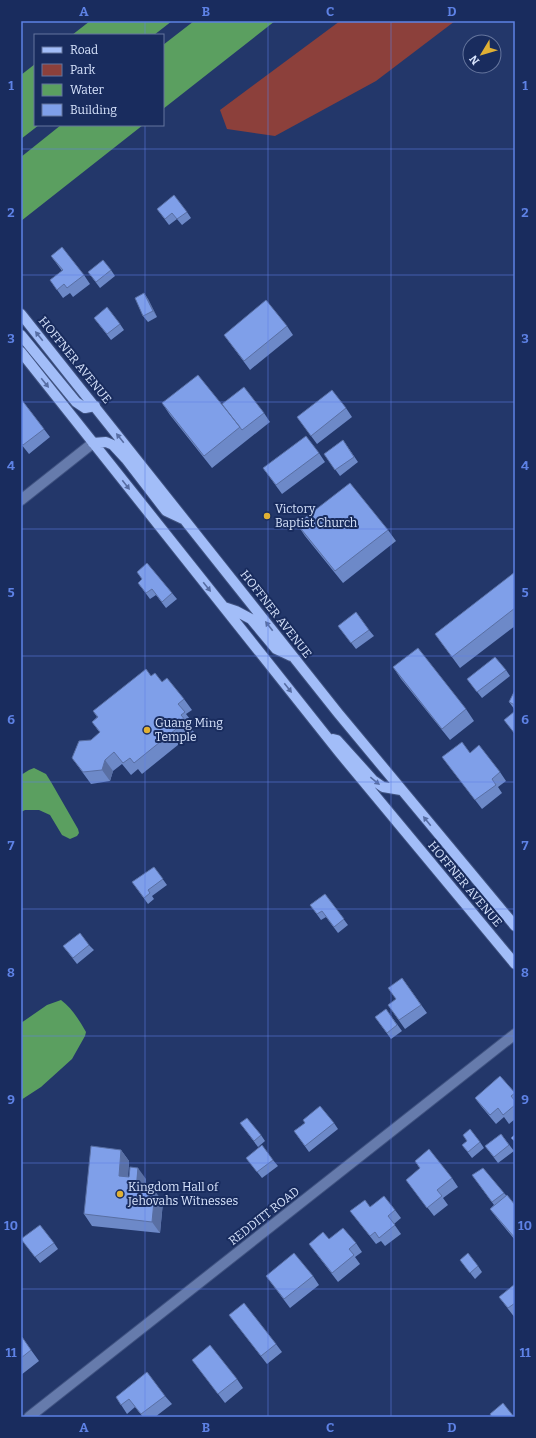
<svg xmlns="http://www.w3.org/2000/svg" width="536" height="1438" font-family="Bitter,serif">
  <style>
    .green { fill: #8c403b }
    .water { fill: #5b9f60 }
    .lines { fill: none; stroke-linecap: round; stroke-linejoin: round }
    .minor-casing { stroke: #405381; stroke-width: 12 }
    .major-casing { stroke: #405381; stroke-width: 12 }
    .minor { stroke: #667bac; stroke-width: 10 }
    .major { stroke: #a2bdf8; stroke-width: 10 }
    .wall { fill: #6d89c8 }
    .shaded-wall { fill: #596fa3 }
    .building { fill: #7f9fe9; stroke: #596fa3 }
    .oneway { fill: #576da3 }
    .grid { fill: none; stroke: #5e82e5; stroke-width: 1; stroke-opacity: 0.55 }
    .poi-dot { fill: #e0b034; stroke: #192c5e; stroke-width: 1.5 }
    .labels { text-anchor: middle; stroke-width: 4; stroke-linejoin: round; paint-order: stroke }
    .street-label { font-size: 12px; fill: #d7e3fc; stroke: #192c5e }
    .poi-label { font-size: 12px; fill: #d7e3fc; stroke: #192c5e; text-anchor: start }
    .neatline { fill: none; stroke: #5e82e5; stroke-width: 1.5 }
    .grid-label { font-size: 13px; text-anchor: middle; font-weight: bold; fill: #5e82e5 }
  </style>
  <rect width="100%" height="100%" fill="#23376a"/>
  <path class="green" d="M 340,21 L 455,21 L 376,81 L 275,136 L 227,129 L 220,110 Z"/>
  <path class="water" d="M 90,21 L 172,21 L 154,35 L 72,35 Z
    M 194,21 L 275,21 L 163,109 L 163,45 Z
    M 35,64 L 35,125 L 39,125 L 21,139 L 21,75 Z
    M 61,125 L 143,125 L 21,221 L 21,157 Z
    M 34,768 L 46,774 L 51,782 L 78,829 L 79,833 L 77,836 L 70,839 L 62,835 L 50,815 L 39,810 L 25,810 L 21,812 L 21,775 L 29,770 Z
    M 61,1000 C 72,1008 79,1020 86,1032 L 85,1036 L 72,1059 L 41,1087 L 21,1100 L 21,1023 L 47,1005 Z"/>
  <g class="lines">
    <g class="minor-casing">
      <path id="minor" d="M 21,500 L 93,443
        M 29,1417 L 515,1034"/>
    </g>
    <g class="major-casing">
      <path id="major" d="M 21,314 L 338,713 L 515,926
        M 21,335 L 76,402 L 85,408 L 95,406
        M 21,352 L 339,752 L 515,964
        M 93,443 L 106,442 L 113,445 L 126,459 L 166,511 L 183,519
        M 224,607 L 236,611 L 251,619 L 276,649 L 291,656
        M 333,739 L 337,740 L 373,780 L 383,787 L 401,790"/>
    </g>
    <use href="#minor" class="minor"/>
    <use href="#major" class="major"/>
  </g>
  <path class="wall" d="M 157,209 L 187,212 L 191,218 L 182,225 L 177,219 L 169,225 Z
    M 51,256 L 84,275 L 90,284 L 73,297 L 70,293 L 63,298 L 50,280 L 62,271 Z
    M 111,270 L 115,276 L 100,288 L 88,272 Z
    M 144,293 L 148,299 L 157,317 L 148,322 L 143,316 Z
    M 94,318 L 120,324 L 124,330 L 111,340 Z
    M 287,326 L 293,335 L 250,370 L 224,335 Z
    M 21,399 L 50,437 L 29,454 L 21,444 Z
    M 162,403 L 222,404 L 264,413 L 270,422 L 212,468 L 170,415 Z
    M 346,408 L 352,417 L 317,444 L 297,417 Z
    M 343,440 L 358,462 L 340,476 L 324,454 Z
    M 319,453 L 325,462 L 282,494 L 263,468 Z
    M 297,524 L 388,530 L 396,541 L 343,583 L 305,536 Z
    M 137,572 L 172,593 L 177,599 L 166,608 L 156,595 L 150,599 L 138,583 L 142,579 Z
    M 515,572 L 515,626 L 460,668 L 435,634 Z
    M 338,626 L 369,630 L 374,636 L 356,649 Z
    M 393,667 L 466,709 L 474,721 L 450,740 L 401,679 Z
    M 506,670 L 510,676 L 482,698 L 467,679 Z
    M 151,676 L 162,682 L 184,699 L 192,710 L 186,714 L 193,723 L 189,726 L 194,732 L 142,774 L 138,769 L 131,775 L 122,764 L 113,771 L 110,781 L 91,784 L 72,758 L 91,740 L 100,733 L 92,722 L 97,717 L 93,711 Z
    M 515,690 L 515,710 L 509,702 Z
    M 470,753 L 500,772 L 506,781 L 498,787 L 502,793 L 482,809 L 442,757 Z
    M 154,867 L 167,885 L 152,896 L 154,899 L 148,904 L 132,882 Z
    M 325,894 L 348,925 L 338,933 L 326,917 L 321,920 L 310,905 Z
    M 89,945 L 94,950 L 77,964 L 63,946 Z
    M 402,978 L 427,1013 L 405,1029 L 388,1005 L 396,999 Z
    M 386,1009 L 402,1031 L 391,1039 L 375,1017 Z
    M 500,1076 L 515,1093 L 515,1119 L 509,1124 L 504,1117 L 496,1124 L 481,1106 L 475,1098 Z
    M 240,1123 L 261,1135 L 265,1141 L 258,1147 Z
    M 305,1123 L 334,1123 L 338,1129 L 309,1152 L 294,1131 Z
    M 501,1134 L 514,1151 L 498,1163 L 485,1146 Z
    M 463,1135 L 480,1142 L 484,1148 L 472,1158 L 462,1145 L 467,1141 Z
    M 121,1150 L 129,1161 L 128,1177 L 146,1179 L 145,1190 L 163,1202 L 160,1233 L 92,1226 L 84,1214 Z
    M 246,1158 L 273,1160 L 278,1166 L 262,1178 Z
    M 415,1161 L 452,1178 L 458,1187 L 443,1198 L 448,1205 L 434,1216 L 406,1180 L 420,1169 Z
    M 472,1175 L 504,1193 L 515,1205 L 515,1240 L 496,1217 L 490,1209 L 494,1205 Z
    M 370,1207 L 395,1210 L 401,1218 L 394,1224 L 401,1234 L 385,1246 L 381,1241 L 376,1244 L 350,1211 Z
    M 21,1239 L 54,1243 L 58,1249 L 40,1263 Z
    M 329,1239 L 356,1243 L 362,1252 L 355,1257 L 360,1264 L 338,1282 L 309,1244 Z
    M 460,1260 L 478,1266 L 482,1272 L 475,1279 Z
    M 266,1276 L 313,1276 L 319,1285 L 290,1308 Z
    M 515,1284 L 515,1318 L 499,1297 Z
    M 229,1315 L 276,1344 L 282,1352 L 267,1364 Z
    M 21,1338 L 31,1350 L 39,1361 L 21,1375 Z
    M 192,1360 L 237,1379 L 243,1388 L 225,1403 Z
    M 165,1396 L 172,1404 L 155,1417 L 143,1417 L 135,1407 L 127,1414 L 116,1397 Z"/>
  <path class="shaded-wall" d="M 144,293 L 148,299 L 157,317 L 153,311 Z
    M 105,760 L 113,771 L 110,781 L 102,770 Z
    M 121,1150 L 129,1161 L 127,1187 L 119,1176 Z
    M 138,1168 L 146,1179 L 144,1200 L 136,1189 Z
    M 155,1191 L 163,1202 L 160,1233 L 152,1222 Z"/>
  <path class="building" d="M 174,195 L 187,212 L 177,219 L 172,213 L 165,219 L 157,209 Z
    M 62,247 L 84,275 L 67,288 L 64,284 L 57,290 L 50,280 L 63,270 L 51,256 Z
    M 103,260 L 111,270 L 96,282 L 88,272 Z
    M 144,293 L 153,311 L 143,316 L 135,298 Z
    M 266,300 L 287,326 L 244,361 L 224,335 Z
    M 107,307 L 120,324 L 107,334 L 94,318 Z
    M 198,375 L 240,427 L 204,456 L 162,403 Z
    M 244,387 L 264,413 L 242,430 L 222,404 Z
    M 332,390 L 346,408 L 311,436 L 297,417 Z
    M 21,399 L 44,429 L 23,445 L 21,443 Z
    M 306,436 L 319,453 L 276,485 L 263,468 Z
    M 343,440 L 354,457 L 335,470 L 324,454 Z
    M 350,483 L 388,530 L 335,571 L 297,524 Z
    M 147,563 L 172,593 L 162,602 L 152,589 L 146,593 L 138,583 L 142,579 L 137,572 Z
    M 515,572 L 515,608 L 452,657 L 435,634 Z
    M 356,612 L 369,630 L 351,643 L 338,626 Z
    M 418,648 L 466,709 L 442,729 L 393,667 Z
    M 495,657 L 506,670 L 477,692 L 467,679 Z
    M 146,669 L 151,676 L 155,673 L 162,682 L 167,678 L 184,699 L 178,704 L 185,712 L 181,715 L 186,721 L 134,763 L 130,758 L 123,763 L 114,752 L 105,760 L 102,770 L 83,772 L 72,758 L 79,741 L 91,740 L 100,732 L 92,722 L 98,717 L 93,711 Z
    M 515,690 L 515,705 L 509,702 Z
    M 515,711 L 515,734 L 504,720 Z
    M 462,742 L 470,753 L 479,745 L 500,772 L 492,779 L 496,785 L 475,800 L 442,757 Z
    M 154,867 L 163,879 L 148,890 L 150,893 L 144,898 L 132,882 Z
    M 325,894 L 344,919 L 334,927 L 322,911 L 317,914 L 310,905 Z
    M 80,933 L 89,945 L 73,958 L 63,946 Z
    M 402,978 L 421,1005 L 399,1020 L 388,1005 L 396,999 L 388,988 Z
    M 386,1009 L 397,1025 L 387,1033 L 375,1017 Z
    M 500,1076 L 515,1093 L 511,1096 L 515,1101 L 515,1105 L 503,1115 L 498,1108 L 490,1115 L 475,1098 Z
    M 320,1106 L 334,1123 L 305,1146 L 294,1131 L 305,1123 L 303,1120 Z
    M 247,1118 L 261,1135 L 254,1141 L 240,1123 Z
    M 470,1129 L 480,1142 L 468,1152 L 462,1145 L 467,1141 L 463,1135 Z
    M 501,1134 L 509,1145 L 494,1157 L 485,1146 Z
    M 515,1134 L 515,1142 L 511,1138 Z
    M 262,1145 L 273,1160 L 257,1172 L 246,1158 Z
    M 91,1146 L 121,1150 L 119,1176 L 129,1177 L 130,1167 L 138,1168 L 136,1189 L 155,1191 L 152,1222 L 84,1214 Z
    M 429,1149 L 452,1178 L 437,1190 L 442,1196 L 427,1208 L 406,1180 L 420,1168 L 415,1161 Z
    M 483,1168 L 504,1193 L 492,1202 L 472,1175 Z
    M 507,1195 L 515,1205 L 515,1238 L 490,1209 Z
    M 384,1196 L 395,1210 L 388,1216 L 395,1225 L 379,1238 L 375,1232 L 370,1236 L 350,1211 L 365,1200 L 370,1207 Z
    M 40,1225 L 54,1243 L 35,1257 L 21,1239 Z
    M 343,1228 L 356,1243 L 349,1249 L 354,1255 L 332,1273 L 309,1244 L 323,1232 L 329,1239 Z
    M 294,1253 L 313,1276 L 284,1299 L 266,1276 Z
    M 468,1253 L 478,1266 L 470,1273 L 460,1260 Z
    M 515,1284 L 515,1303 L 508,1308 L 499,1297 Z
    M 244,1303 L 276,1344 L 261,1356 L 229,1315 Z
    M 22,1337 L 31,1350 L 21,1358 L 21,1338 Z
    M 210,1345 L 237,1379 L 218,1394 L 192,1360 Z
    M 147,1372 L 165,1396 L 141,1414 L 129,1399 L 121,1405 L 116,1397 Z
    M 503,1403 L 514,1417 L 492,1417 L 490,1414 Z"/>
  <defs><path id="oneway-solid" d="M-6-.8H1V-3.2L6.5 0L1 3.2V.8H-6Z"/></defs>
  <g class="oneway">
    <use href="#oneway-solid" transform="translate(39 336) rotate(-129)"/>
    <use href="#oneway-solid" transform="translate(45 383) rotate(51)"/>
    <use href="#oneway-solid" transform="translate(120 438) rotate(-129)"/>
    <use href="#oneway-solid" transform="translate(126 485) rotate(52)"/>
    <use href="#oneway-solid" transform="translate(207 587) rotate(51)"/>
    <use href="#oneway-solid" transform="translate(269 626) rotate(-128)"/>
    <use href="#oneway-solid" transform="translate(288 688) rotate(52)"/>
    <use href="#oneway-solid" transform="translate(375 781) rotate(39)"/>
    <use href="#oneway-solid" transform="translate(427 821) rotate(-129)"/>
  </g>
  <path class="grid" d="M 145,21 L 145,35M 268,21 L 268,1417M 391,21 L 391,1417M 145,125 L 145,1417M 21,149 L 515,149M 21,275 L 515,275M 21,402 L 515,402M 21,529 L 515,529M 21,656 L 515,656M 21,782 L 515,782M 21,909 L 515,909M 21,1036 L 515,1036M 21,1163 L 515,1163M 21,1289 L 515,1289"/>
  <g class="poi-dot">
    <circle cx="267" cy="516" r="4"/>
    <circle cx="147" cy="730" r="4"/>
    <circle cx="120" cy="1194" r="4"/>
  </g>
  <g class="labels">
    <g class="street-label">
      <text transform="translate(75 360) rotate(51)" y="4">HOFFNER AVENUE</text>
      <text transform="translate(276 614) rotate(52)" y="4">HOFFNER AVENUE</text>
      <text transform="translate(465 884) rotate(50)" y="4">HOFFNER AVENUE</text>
      <text transform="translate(264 1216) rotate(-38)" y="4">REDDITT ROAD</text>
    </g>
    <g class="poi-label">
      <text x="275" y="513">Victory<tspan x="275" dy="14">Baptist Church</tspan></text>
      <text x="155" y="727">Guang Ming<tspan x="155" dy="14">Temple</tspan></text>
      <text x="128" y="1191">Kingdom Hall of<tspan x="128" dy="14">Jehovahs Witnesses</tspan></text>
    </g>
  </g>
  <rect width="536" height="1438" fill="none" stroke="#192c5e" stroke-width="44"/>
  <rect x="34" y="34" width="130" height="92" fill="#192c5e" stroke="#65759d"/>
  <rect x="42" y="47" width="20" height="6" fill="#a2bdf8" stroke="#65759d"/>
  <text x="70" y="54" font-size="12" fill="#d7e3fc">Road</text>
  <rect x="42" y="64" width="20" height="12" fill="#8c403b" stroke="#65759d"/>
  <text x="70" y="74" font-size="12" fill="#d7e3fc">Park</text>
  <rect x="42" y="84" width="20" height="12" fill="#5b9f60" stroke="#65759d"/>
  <text x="70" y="94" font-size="12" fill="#d7e3fc">Water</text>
  <rect x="42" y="104" width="20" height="12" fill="#7f9fe9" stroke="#65759d"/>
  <text x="70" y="114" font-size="12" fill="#d7e3fc">Building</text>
  <g transform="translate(482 54) rotate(232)"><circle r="19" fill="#192c5e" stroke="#65759d"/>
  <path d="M0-3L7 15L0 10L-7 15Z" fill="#e0b034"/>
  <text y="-6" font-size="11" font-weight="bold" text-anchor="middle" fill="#d7e3fc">N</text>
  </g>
  <rect x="22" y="22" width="492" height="1394" class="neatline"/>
  <g class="grid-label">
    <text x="84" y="16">A</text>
    <text x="206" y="16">B</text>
    <text x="330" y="16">C</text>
    <text x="452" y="16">D</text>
    <text x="11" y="90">1</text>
    <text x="525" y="90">1</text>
    <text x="11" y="217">2</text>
    <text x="525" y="217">2</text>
    <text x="11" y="343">3</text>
    <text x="525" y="343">3</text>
    <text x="11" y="470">4</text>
    <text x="525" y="470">4</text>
    <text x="11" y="597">5</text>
    <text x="525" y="597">5</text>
    <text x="11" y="724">6</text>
    <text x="525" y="724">6</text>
    <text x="11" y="850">7</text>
    <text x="525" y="850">7</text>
    <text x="11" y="977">8</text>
    <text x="525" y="977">8</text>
    <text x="11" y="1104">9</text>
    <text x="525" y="1104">9</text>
    <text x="11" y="1230">10</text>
    <text x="525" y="1230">10</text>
    <text x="11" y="1357">11</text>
    <text x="525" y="1357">11</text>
    <text x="84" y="1432">A</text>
    <text x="206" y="1432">B</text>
    <text x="330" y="1432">C</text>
    <text x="452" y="1432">D</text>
  </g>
</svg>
